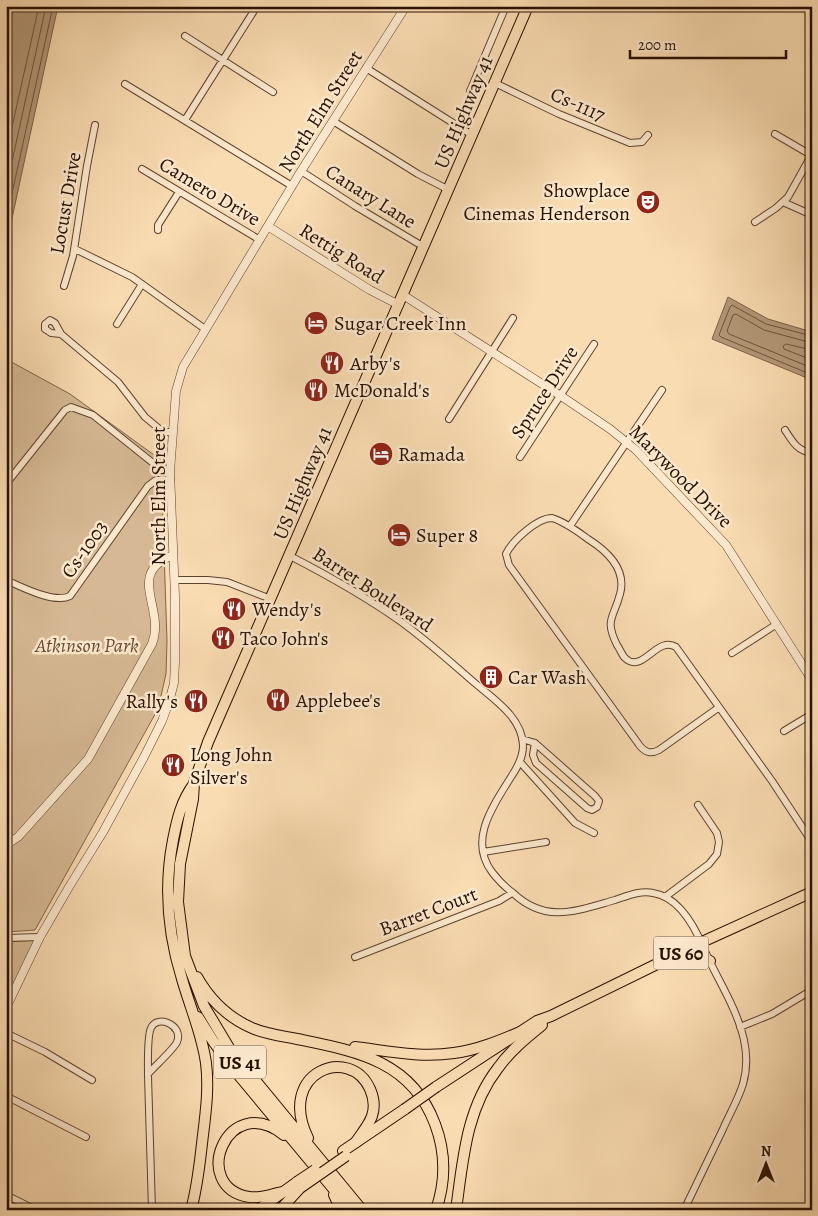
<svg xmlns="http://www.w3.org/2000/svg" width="818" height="1216" font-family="Alegreya,serif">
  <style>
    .green { fill: #d6b994; stroke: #7f644b }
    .water { fill: #b39776; stroke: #7b6148 }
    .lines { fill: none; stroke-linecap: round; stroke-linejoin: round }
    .shore { stroke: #6e543c; stroke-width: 1 }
    .minor-casing { stroke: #5c432e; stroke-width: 8 }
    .tertiary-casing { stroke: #5c432e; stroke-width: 9 }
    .primary-casing { stroke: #281002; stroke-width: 12 }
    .trunk-casing { stroke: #281002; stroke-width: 12 }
    .minor { stroke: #fce8cd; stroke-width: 6 }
    .tertiary { stroke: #fce8cd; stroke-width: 8 }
    .primary { stroke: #fadcb2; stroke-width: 10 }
    .trunk { stroke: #fadcb2; stroke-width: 10 }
    .primary-bridge-casing { stroke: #281002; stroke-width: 12; stroke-linecap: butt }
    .primary-bridge { stroke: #fadcb2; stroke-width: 10 }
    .labels { text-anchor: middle; stroke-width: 5; stroke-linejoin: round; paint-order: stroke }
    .shield { fill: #fce8cd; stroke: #68513f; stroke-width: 1 }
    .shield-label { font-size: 19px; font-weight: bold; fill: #281002 }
    .street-label { font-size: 20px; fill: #281002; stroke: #fce8cd }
    .poi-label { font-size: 20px; fill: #281002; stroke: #fce8cd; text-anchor: start }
    .park-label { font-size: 20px; font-style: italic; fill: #654b35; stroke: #fce8cd }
  </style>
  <rect width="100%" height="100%" fill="#fadcb2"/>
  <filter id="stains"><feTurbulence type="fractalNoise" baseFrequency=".004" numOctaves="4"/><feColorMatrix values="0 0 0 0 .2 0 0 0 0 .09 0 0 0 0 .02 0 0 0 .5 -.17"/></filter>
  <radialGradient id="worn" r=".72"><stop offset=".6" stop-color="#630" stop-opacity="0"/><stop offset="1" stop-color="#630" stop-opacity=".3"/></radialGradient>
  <path class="green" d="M 6,359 L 70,394 L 161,460 L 167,641 L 166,674 L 158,709 L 35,930 L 6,932 Z
    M 36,940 L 6,999 L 6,942 Z"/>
  <path class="water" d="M 6,6 L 58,6 L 6,246 Z
    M 728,297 L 768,319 L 812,332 L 812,380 L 712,339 Z"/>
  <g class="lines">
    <path class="shore" d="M 6,154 L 39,6
      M 6,189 L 46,6
      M 6,221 L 53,6
      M 812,336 L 766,324 L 732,305 L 730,307 L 719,335 L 721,337 L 812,375
      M 812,343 L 764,330 L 736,314 L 733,315 L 727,331 L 729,334 L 812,368
      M 812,350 L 786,344 L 783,346 L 784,349 L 812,360"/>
    <g class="minor-casing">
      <path id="minor" d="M 185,36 L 273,92
        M 366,68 L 472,135
        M 495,83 L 559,114 L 630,143 L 642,142 L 648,135
        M 125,84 L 292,186
        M 470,91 L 506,6
        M 185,120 L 257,6
        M 333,121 L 418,174 L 449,190
        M 775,134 L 811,155
        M 142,169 L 260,240
        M 301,171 L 355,206 L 424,247
        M 783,202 L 812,215
        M 755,222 L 776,208 L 788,197 L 812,154
        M 158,230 L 158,225 L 179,192
        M 75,249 L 132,277 L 205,329
        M 64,286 L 73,256 L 87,166 L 95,125
        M 50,320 L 55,323 L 61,334 L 51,333 L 45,329 L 45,324 Z
        M 117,324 L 142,284
        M 61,334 L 118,382 L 145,417 L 163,432 L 173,432
        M 449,419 L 513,318
        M 785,430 C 792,441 797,451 812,453
        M 520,457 L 594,344
        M 6,484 L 65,410 L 71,407 L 93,415 L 153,463 L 170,472
        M 570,526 L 662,390
        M 290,556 C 327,575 366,597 400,621 C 425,639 447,659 469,678 C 489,696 523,716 523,746 C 523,758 517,768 511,777 C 493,806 468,840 492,872 C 498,880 505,887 513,893 C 546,924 576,911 615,900 C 627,896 641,890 653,893 C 679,897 695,927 704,949 C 717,979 737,1008 744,1040 C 747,1054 747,1070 743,1084 C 738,1100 729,1115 723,1129 C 710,1156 697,1183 684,1210
        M 6,580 C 21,587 55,604 70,596 L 148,486 L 156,480 L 171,480
        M 174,580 L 208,580 L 227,582 L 271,599
        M 732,653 L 777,624
        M 718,708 L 659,750 C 651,754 646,753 640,746 L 509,565 L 506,554 C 512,541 537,518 552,518 C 565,522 577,531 588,539 C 607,551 627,569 620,594 C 614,618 604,619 617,645 C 620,649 622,655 625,658 C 642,675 657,635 676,647 L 772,781 L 812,842
        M 784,731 L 812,714
        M 522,739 L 535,743 L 533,755 L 536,763 L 587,808 L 592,810 L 597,807 L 599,801 L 595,796 L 535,743
        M 520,762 L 575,823 L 594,833
        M 483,852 L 546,842
        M 665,897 L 709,864 L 717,854 L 719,842 L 717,833 L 698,805
        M 6,938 L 40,937
        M 355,957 L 499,901 L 512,893
        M 740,1027 L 772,1014 L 812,990
        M 6,1033 L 45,1052 L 92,1080
        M 148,1074 C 154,1067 174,1049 177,1042 C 184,1025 157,1014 151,1028 C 147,1036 148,1065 148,1076 L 152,1210
        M 6,1096 L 86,1137
        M 6,1195 L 36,1210"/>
    </g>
    <g class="tertiary-casing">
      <path id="tertiary" d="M 269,227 L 370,290 L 399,305
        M 403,295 L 561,396 L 610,429 L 636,450 L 726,545 L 812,680
        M 6,845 L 18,837 L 88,759 L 152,644 C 166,608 125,574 173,555
        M 6,1008 L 40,937 L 69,887 L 103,832 L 144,757 L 162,721 L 169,702 L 174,683 L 175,662 L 175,596 L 170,472 L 176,391 L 183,367 L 298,176 L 406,6"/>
    </g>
    <g class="primary-casing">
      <path id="primary" d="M 679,955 L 694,955 L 710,961
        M 436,1087 L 537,1021 L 551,1016 L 702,942 L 812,892
        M 343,1151 L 405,1109
        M 258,1210 L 297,1182"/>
    </g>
    <g class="trunk-casing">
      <path id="trunk" d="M 197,977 C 210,1000 229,1018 252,1028 C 266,1034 282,1036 297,1039 C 355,1051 411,1060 435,1124 C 446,1153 446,1181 436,1210
        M 198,1017 L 213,1041 L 231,1066 L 351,1210
        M 355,1047 C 388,1051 421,1058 454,1053 C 477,1050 499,1041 520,1032
        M 308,1138 C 276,1072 350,1044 370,1089 C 374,1098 375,1107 372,1116 C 369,1125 361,1134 356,1142
        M 283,1192 C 271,1194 260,1199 249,1197 C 189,1187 227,1090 284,1135
        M 334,1195 L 341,1210
        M 191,1210 C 198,1185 200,1160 203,1135 C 206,1111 209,1087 206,1063 C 202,1034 190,1007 182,979 C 168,934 164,886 173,840 C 177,820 181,801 194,784
        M 280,1210 L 300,1188
        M 362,1210 L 231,1051 L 204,1006 L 185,956 L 178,902 L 180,864 L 193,799 L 194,783 L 208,742 L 528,6
        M 456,1210 C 463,1160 466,1109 498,1068 C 510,1051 526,1038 542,1025"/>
    </g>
    <use href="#minor" class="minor"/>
    <use href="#tertiary" class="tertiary"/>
    <use href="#primary" class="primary"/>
    <use href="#trunk" class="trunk"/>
    <g class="primary-bridge-casing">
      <path id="primary-bridge" d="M 405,1109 L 436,1087
        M 297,1182 L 315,1170
        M 300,1188 L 346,1156"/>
    </g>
    <use href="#primary-bridge" class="primary-bridge"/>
  </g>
  <defs>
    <g id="theatre-disc" transform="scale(1.25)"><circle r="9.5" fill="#8f2418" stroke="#fce8cd"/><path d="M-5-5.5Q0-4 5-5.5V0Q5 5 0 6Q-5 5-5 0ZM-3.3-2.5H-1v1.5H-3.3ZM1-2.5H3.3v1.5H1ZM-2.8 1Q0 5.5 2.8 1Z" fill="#fff"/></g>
    <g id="hotel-disc" transform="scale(1.25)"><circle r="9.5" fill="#8f2418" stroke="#fce8cd"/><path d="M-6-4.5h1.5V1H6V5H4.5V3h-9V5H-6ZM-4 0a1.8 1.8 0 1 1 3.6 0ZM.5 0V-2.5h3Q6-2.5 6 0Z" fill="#fff"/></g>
    <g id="restaurant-disc" transform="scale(1.25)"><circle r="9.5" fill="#8f2418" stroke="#fce8cd"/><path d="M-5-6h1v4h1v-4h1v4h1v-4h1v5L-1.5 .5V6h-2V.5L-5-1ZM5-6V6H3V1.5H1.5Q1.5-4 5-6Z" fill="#fff"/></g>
    <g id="building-disc" transform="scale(1.25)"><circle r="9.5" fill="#8f2418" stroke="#fce8cd"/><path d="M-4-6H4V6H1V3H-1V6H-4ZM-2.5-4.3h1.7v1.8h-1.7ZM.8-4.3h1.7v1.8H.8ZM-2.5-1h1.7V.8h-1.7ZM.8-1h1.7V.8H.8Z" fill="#fff"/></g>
  </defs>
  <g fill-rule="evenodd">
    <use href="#theatre-disc" x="648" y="202"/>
    <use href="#hotel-disc" x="316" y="323"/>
    <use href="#restaurant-disc" x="332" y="363"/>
    <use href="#restaurant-disc" x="316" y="390"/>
    <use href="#hotel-disc" x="381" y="454"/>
    <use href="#hotel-disc" x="399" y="535"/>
    <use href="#restaurant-disc" x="234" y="609"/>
    <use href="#restaurant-disc" x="223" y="638"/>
    <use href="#building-disc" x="491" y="677"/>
    <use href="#restaurant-disc" x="278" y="700"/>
    <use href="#restaurant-disc" x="196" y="701"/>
    <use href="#restaurant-disc" x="173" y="765"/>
  </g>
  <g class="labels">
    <g class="shield">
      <rect x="653.5" y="936.5" width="55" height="33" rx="4"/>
      <rect x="214" y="1045.5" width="52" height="33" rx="4"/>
    </g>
    <g class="shield-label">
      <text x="681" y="960">US 60</text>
      <text x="240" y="1069">US 41</text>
    </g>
    <g class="street-label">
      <text transform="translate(578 104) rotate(24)" y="7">Cs-1117</text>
      <text transform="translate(320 111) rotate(-58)" y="7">North Elm Street</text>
      <text transform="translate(463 112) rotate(-67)" y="7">US Highway 41</text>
      <text transform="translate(210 191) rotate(31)" y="7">Camero Drive</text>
      <text transform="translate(371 196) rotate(32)" y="7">Canary Lane</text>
      <text transform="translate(65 203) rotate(-80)" y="7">Locust Drive</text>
      <text transform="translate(342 253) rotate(32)" y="7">Rettig Road</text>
      <text transform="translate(544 392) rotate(-57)" y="7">Spruce Drive</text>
      <text transform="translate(681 476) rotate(45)" y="7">Marywood Drive</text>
      <text transform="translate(302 483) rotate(-67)" y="7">US Highway 41</text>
      <text transform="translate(158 496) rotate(-90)" y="7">North Elm Street</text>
      <text transform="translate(84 549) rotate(-55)" y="7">Cs-1003</text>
      <text transform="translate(373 589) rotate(33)" y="7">Barret Boulevard</text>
      <text transform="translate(428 911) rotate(-21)" y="7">Barret Court</text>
    </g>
    <g class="poi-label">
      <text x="630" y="197" text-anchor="end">Showplace<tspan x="630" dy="23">Cinemas Henderson</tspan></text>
      <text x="334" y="330">Sugar Creek Inn</text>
      <text x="350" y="370">Arby's</text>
      <text x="334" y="397">McDonald's</text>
      <text x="398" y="461">Ramada</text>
      <text x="416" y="542">Super 8</text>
      <text x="252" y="616">Wendy's</text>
      <text x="240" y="645">Taco John's</text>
      <text x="508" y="684">Car Wash</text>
      <text x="296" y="707">Applebee's</text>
      <text x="178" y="708" text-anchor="end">Rally's</text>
      <text x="190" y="761">Long John<tspan x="190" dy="23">Silver's</tspan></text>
    </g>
    <g class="park-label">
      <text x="87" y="652">Atkinson Park</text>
    </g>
  </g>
  <rect width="818" height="1216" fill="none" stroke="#fadcb2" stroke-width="25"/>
  <rect x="8" y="8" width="803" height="1201" fill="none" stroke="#281002" stroke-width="2.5"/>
  <rect x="12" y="12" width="793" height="1191" fill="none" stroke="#281002"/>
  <g transform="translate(766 1164)" stroke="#fce8cd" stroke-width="4" paint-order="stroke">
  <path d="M0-4L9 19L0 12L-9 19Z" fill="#281002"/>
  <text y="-8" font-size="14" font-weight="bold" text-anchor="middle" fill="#281002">N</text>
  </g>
  <path d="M630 50v8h156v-8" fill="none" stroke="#281002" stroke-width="2.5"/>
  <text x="638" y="50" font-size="15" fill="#281002" stroke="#fce8cd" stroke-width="4" paint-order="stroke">200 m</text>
  <rect width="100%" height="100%" filter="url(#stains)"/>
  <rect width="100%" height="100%" fill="url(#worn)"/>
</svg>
